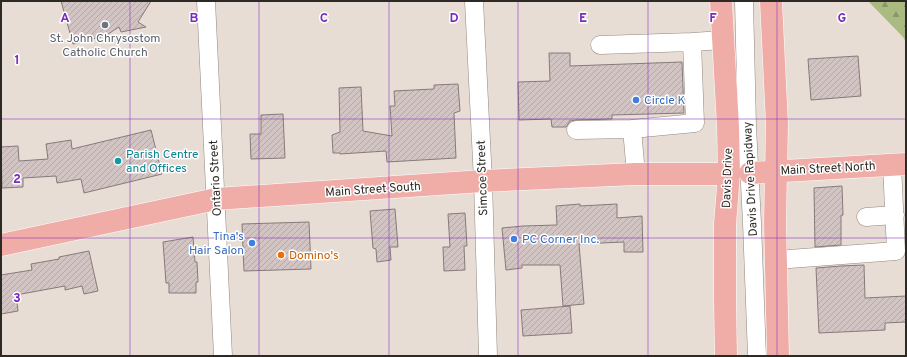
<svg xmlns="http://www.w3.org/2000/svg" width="907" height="357" font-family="Overpass,sans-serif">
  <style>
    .forest { fill: url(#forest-firs) }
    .building { fill: url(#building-hatch); stroke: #877a7a }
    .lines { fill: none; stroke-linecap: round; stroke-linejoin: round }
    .minor-casing { stroke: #90877f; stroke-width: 19 }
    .major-casing { stroke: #fff; stroke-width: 23 }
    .minor { stroke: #fff; stroke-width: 18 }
    .major { stroke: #f0aca7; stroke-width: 22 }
    .grid { fill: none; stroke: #7b2cbf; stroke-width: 1; stroke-opacity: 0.55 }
    .worship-dot { fill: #6b7280; stroke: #fff; stroke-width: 1.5 }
    .shop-dot { fill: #3f7fe0; stroke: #fff; stroke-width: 1.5 }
    .culture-dot { fill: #0f9aa8; stroke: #fff; stroke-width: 1.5 }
    .food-dot { fill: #e8710a; stroke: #fff; stroke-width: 1.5 }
    .labels { text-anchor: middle; stroke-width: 3; stroke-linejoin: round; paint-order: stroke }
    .worship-label { font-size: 12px; fill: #5b616d; stroke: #fff }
    .shop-label { font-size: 12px; fill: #366cbe; stroke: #fff; text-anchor: start }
    .culture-label { font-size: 12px; fill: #0d838f; stroke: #fff; text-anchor: start }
    .street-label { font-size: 12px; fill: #2d2a26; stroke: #fff }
    .food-label { font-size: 12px; fill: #c56008; stroke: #fff; text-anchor: start }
    .grid-label { font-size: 13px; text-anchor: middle; font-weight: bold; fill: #7b2cbf; stroke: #fff; stroke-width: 3; stroke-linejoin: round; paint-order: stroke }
  </style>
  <defs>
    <pattern id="forest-firs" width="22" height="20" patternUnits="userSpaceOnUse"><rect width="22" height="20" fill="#a9bb80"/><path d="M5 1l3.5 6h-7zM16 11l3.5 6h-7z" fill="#8a9869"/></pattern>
    <pattern id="building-hatch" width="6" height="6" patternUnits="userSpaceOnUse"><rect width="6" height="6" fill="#d2c4c3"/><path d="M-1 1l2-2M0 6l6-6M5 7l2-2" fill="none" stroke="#b5a9a7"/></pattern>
  </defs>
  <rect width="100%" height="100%" fill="#e7ddd5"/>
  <path class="forest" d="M 868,1 L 906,1 L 906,42 L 903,37 Z"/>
  <path class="building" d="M 61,1 L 151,1 L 138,22 L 146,27 L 121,32 L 119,27 L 105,36 L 73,44 Z
    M 549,53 L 570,53 L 570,66 L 682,62 L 684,113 L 612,115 L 612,119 L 576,120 L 570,121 L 566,127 L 552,127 L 551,119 L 519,120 L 518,82 L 550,81 Z
    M 858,56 L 861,96 L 811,100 L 808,59 Z
    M 458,84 L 460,111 L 454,113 L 456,158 L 387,162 L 386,151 L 340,154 L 340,153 L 333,153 L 332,135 L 340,132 L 339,88 L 361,87 L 363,131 L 392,136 L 390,106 L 395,106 L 394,91 L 434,89 L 434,85 Z
    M 283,114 L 285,158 L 251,159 L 250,134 L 261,134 L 261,115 Z
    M 151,130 L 162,174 L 84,193 L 81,179 L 57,183 L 56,176 L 23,178 L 23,187 L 2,188 L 1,147 L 18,146 L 19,161 L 48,159 L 46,144 L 71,140 L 72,149 Z
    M 842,186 L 843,215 L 841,216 L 841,245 L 815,247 L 814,188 Z
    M 580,204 L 580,206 L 617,204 L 617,218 L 642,216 L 643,252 L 624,252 L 624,242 L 579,244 L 584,304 L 563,306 L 560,265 L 522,265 L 522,268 L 506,270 L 502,228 L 523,226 L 557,225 L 556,206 Z
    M 395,209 L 398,247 L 390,247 L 391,260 L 377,262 L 376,249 L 373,248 L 370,211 Z
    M 465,213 L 467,246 L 464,246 L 465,270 L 444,271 L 443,247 L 450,247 L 448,214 Z
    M 309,222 L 311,269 L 244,271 L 242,224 Z
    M 193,237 L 195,262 L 197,262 L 198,282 L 196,282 L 196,293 L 169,293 L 169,283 L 166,283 L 163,242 Z
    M 89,251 L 98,291 L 84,294 L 82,286 L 65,290 L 65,286 L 16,295 L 18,311 L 1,314 L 1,275 L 32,270 L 31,264 L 59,259 L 59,257 Z
    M 864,265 L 865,298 L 906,296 L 906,322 L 885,323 L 885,330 L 819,333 L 816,268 L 841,266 Z
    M 570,306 L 572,333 L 523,336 L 521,310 Z"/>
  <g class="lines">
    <g class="minor-casing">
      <path id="minor" d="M 206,1 L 223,356
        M 474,1 L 483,181 L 488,356
        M 744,1 L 747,126 L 752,223 L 757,356
        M 600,45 L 692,42
        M 576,130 L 632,129
        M 636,174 L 632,129 L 695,123 L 692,42 L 723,40
        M 866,217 L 895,215
        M 776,260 L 896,251 L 892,165"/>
    </g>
    <g class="major-casing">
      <path id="major" d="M 721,1 L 728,127 L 729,174 L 725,224 L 725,302 L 726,356
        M 771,1 L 777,124 L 775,222 L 778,356
        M 750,173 L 906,164
        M 1,245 L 216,199 L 483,181 L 636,174 L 729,174"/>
    </g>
    <use href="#minor" class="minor"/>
    <use href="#major" class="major"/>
  </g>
  <path class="grid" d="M 130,1 L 130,356M 259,1 L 259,356M 389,1 L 389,356M 518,1 L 518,356M 648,1 L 648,356M 777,1 L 777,356M 1,119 L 906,119M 1,238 L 906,238"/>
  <circle class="worship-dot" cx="105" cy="25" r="4"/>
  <g class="shop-dot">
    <circle cx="636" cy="100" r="4"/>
    <circle cx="514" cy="239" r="4"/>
    <circle cx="252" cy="243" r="4"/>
  </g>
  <circle class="culture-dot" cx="118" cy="161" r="4"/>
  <circle class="food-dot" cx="281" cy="255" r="4"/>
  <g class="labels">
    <g class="worship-label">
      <text x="105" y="42">St. John Chrysostom<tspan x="105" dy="14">Catholic Church</tspan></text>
    </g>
    <g class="shop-label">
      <text x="644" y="104">Circle K</text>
      <text x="244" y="240" text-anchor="end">Tina's<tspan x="244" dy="14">Hair Salon</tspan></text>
      <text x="522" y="243">PC Corner Inc.</text>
    </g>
    <g class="culture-label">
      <text x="126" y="158">Parish Centre<tspan x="126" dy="14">and Offices</tspan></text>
    </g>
    <g class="street-label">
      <text transform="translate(828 168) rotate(-3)" y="4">Main Street North</text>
      <text transform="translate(215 178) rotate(-93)" y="4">Ontario Street</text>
      <text transform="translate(482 178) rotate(-92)" y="4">Simcoe Street</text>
      <text transform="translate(727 178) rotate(-88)" y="4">Davis Drive</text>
      <text transform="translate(750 179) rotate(-93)" y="4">Davis Drive Rapidway</text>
      <text transform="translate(373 189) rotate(-4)" y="4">Main Street South</text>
    </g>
    <g class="food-label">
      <text x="289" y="259">Domino's</text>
    </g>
  </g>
  <g class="grid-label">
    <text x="65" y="22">A</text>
    <text x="194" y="22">B</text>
    <text x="324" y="22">C</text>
    <text x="454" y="22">D</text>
    <text x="583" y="22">E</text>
    <text x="713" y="22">F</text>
    <text x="842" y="22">G</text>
    <text x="17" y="64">1</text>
    <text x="17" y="183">2</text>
    <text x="17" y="302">3</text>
  </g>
  <rect width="907" height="357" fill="none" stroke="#2d2a26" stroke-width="4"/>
</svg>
